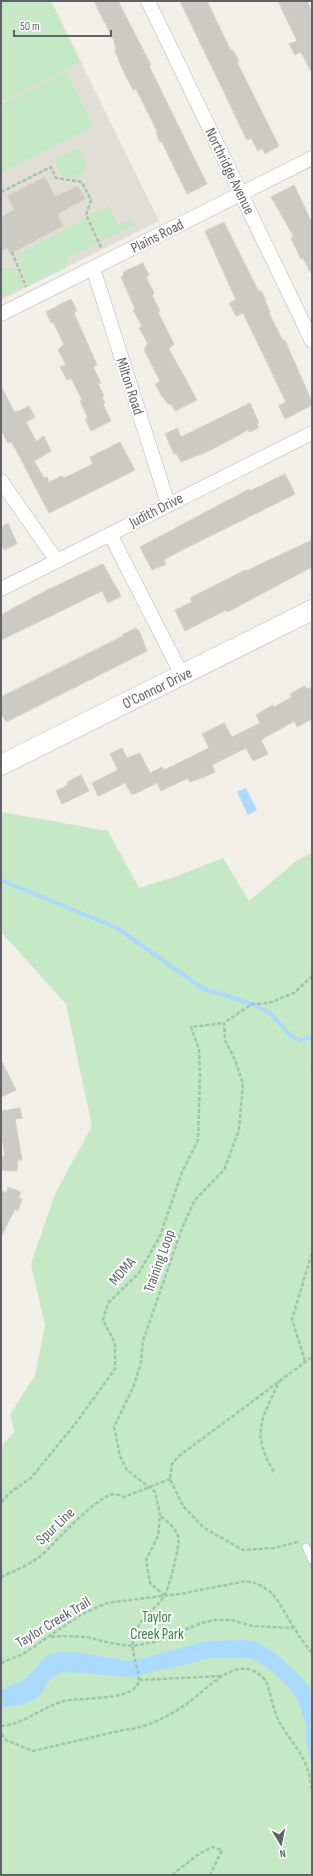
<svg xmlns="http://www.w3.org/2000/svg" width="313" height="1876" font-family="'Sofia Sans Condensed',sans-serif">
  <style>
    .education { fill: #e1ded6 }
    .green { fill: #c5e8c5 }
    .water { fill: #aadaff }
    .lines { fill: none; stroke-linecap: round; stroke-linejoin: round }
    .stream { stroke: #aadaff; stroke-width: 4 }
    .building { fill: #cccac5; stroke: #d6d1c6 }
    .service-casing { stroke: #b5b8bc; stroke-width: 8 }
    .minor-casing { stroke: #b5b8bc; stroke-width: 15 }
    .secondary-casing { stroke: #b6babf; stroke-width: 21 }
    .path { stroke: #9cc7a9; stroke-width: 2.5; stroke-dasharray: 4 2; stroke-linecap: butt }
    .service { stroke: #fff; stroke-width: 7 }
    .minor { stroke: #fff; stroke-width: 14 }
    .secondary { stroke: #fff; stroke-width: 20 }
    .labels { text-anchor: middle; stroke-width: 4; stroke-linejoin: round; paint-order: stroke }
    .street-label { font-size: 15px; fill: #5f6368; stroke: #fff }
    .park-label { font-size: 15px; fill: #348238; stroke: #fff }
  </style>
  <rect width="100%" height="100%" fill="#f1efe8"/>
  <path class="education" d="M 1,1 L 51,1 L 159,221 L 1,300 Z"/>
  <path class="green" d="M 1,1 L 51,1 L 81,62 L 1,102 Z
    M 67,72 L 94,126 L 1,173 L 1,105 Z
    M 78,148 L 86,163 L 84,171 L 71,178 L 62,175 L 54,160 Z
    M 109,206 L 118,225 L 131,219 L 134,225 L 103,240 L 101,236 L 97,233 L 88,217 Z
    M 85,219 L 97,243 L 67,258 L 67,267 L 28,286 L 16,255 Z
    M 1,268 L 15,268 L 23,287 L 1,298 Z
    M 1,812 L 108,831 L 139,888 L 177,876 L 223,858 L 249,901 L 296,861 L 312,853 L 312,1875 L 1,1875 L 1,1446 L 15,1432 L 10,1415 L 35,1375 L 45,1325 L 31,1264 L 55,1194 L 92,1126 L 66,1004 L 1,932 Z"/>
  <path class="water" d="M 246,788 L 257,810 L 248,815 L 237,792 Z
    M 246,1640 L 259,1643 L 276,1654 L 299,1675 L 312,1691 L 312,1771 L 306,1739 L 306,1725 L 298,1701 L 290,1689 L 273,1672 L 257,1661 L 246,1658 L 211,1658 L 131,1677 L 62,1672 L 50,1679 L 42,1693 L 37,1698 L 24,1704 L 1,1708 L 1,1690 L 27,1678 L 46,1656 L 59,1652 L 76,1652 L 128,1661 L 144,1658 L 207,1641 Z"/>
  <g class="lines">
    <path class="stream" d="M 1,880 L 117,928 L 202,988 L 252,1004 L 271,1014 L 291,1036 L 301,1040 L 312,1037"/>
  </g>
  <path class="building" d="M 94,1 L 118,1 L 151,65 L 149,66 L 207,184 L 187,194 L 162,142 L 160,142 L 156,132 L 157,131 L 136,89 L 133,90 L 122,68 L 115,51 L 116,50 L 114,41 Z
    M 180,1 L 207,1 L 230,49 L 234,52 L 239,61 L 237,62 L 279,146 L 265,154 L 262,148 L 258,151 L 251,138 L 247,140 Z
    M 278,1 L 307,1 L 312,12 L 312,73 L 301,52 L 295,55 L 289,44 L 297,41 Z
    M 45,177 L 55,197 L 78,186 L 85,199 L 57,214 L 63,226 L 10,254 L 7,248 L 1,251 L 1,217 L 15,210 L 7,196 Z
    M 294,185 L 312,223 L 312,275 L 303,258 L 301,259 L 291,238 L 294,237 L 271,197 Z
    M 224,222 L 259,292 L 261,290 L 266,300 L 265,301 L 270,312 L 269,313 L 283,341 L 285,340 L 290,352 L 312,402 L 312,405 L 285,419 L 279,406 L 286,402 L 243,313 L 236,316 L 229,303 L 236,300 L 205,231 Z
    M 143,263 L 149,275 L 146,277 L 154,293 L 152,295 L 160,311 L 158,312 L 174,344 L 169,349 L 197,400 L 175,411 L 172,405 L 168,404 L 161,395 L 155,384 L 160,381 L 144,349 L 148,344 L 139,328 L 142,326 L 133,310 L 135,309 L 121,277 L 124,275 L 123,272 Z
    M 71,299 L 77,311 L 74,313 L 97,365 L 93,367 L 101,383 L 98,384 L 104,396 L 102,397 L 105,403 L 103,404 L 111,421 L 91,431 L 85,419 L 88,418 L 80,401 L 82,400 L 71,378 L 67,380 L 60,367 L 66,365 L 58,350 L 64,344 L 53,322 L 51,323 L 46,312 Z
    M 1,386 L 14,412 L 17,411 L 17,412 L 29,406 L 35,417 L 26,422 L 36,441 L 44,436 L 51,451 L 34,461 L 44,478 L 47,477 L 49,482 L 62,476 L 64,478 L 93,464 L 90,457 L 120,442 L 135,470 L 49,513 L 15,448 L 11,442 L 8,443 L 1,430 Z
    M 250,403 L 259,423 L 257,424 L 258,428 L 249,432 L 248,430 L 209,451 L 181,462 L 176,453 L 174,454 L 165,434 L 177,428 L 181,437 Z
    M 285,474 L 295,494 L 178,552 L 164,560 L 166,564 L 152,570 L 140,547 L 249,489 L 250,491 Z
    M 8,523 L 17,544 L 4,550 L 1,543 L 1,527 Z
    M 312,540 L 312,567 L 237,607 L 227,612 L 226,610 L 185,631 L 175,610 L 192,602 L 190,598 L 245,570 L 246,571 Z
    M 103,564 L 121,596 L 108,603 L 102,591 L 1,640 L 1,615 L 47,590 Z
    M 136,628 L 138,631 L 139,630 L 147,651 L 6,722 L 1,713 L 1,697 L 123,636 L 122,635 Z
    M 305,686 L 307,689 L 312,687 L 312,719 L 297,727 L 294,721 L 261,740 L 268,754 L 253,761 L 246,748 L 212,765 L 215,772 L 204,777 L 190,782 L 188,778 L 161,791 L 157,783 L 132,795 L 125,783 L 98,796 L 92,783 L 118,770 L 110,754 L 122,748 L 127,758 L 140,753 L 150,773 L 162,767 L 164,770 L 209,748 L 202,734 L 224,723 L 232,737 L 260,723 L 256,715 L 273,705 L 274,707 L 292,697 L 290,694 Z
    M 81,775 L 89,791 L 62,804 L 56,791 L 68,785 L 67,782 Z
    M 1,1060 L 16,1090 L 1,1097 Z
    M 20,1108 L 22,1118 L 15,1119 L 22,1160 L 18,1160 L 17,1171 L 1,1170 L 2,1156 L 5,1156 L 1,1130 L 1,1111 Z
    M 8,1187 L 21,1192 L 18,1198 L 22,1199 L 18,1211 L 15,1209 L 1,1237 L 1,1191 L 7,1193 Z"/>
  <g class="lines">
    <g class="service-casing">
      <path id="service" d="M 306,1547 L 312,1560"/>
    </g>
    <g class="minor-casing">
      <path id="minor" d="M 148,1 L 312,341
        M 93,268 L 168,504
        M 1,314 L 312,158
        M 1,481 L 57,561
        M 110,534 L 182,675
        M 1,589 L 312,433"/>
    </g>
    <g class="secondary-casing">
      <path id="secondary" d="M 1,765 L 312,610"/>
    </g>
    <path class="path" d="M 1,192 L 51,167 L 56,178 L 82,182 L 91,200 L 86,215 L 102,249
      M 12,252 L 26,287
      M 311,1069 L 312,1070
      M 305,1361 L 292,1319 L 312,1253
      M 274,1472 C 250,1432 262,1419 280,1380
      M 1,1502 L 12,1491 L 31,1478 L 75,1424 L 115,1369 L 115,1343 L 103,1320 L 108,1303 L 139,1273 L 160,1236 L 182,1172 L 198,1140 L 200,1073 L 199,1049 L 191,1027 L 224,1023
      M 298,1542 L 274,1548 L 243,1550 L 204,1528 L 183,1506 L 170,1479 L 172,1464 L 179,1456 L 312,1357
      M 1,1577 C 16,1570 32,1564 44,1553 C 56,1541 100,1493 115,1494 C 118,1494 121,1497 124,1497 L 170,1479
      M 165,1596 L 150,1583 L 146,1560 L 158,1536 L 160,1514 L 155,1492 L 127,1470 L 120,1456 L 114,1427 L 134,1385 L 141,1363 L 143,1341 L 182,1228 L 195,1200 L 224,1170 L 239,1130 L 243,1084 L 235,1060 L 225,1040 L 224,1023 L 252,1004 L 269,1003 L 294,993 L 312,976
      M 51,1637 L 63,1636 L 87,1637 L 110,1643 L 132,1646 L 155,1642 L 202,1623 L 214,1620 L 231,1620 L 252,1626 L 294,1628
      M 1,1663 L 23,1654 L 82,1614 L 107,1603 L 179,1594 L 246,1581 L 258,1584 L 271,1592 L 278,1601 L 299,1636 L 312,1653
      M 139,1680 L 222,1676
      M 1,1726 C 23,1725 42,1707 64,1701 C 81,1697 125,1701 137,1686 C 143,1676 130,1653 133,1639 C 137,1621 153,1611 164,1597 C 168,1591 181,1543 178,1536 C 175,1527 167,1521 160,1516
      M 1,1734 L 6,1740 L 33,1751 L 123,1730 C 142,1729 163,1719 179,1709 C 204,1695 237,1647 265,1680 C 269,1685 273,1709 277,1717 C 284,1733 297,1745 304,1761 C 309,1769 310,1781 312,1790
      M 172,1875 L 199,1854 L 212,1847 L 222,1850 L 210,1875"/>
    <use href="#service" class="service"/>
    <use href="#minor" class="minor"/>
    <use href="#secondary" class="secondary"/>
  </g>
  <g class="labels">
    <g class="street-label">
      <text transform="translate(230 171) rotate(64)" y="5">Northridge Avenue</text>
      <text transform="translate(157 236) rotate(-27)" y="5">Plains Road</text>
      <text transform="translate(130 386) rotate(72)" y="5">Milton Road</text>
      <text transform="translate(156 510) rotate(-27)" y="5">Judith Drive</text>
      <text transform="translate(157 688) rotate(-26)" y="5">O'Connor Drive</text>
      <text transform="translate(159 1261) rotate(-70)" y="5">Training Loop</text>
      <text transform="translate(122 1271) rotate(-49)" y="5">MDMA</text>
      <text transform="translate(55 1526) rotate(-43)" y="5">Spur Line</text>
      <text transform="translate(53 1622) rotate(-31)" y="5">Taylor Creek Trail</text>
    </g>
    <g class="park-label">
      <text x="157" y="1622">Taylor<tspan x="157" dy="17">Creek Park</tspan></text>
    </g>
  </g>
  <rect width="313" height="1876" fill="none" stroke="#5f6368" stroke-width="4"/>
  <g transform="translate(281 1844) rotate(170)" stroke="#ffffff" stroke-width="3" paint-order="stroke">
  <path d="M0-3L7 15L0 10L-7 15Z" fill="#5f6368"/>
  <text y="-6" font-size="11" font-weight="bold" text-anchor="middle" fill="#5f6368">N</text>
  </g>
  <path d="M14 30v6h97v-6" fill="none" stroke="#5f6368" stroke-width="2"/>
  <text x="20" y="30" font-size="12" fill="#5f6368" stroke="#ffffff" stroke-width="3" paint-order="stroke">50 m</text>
</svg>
